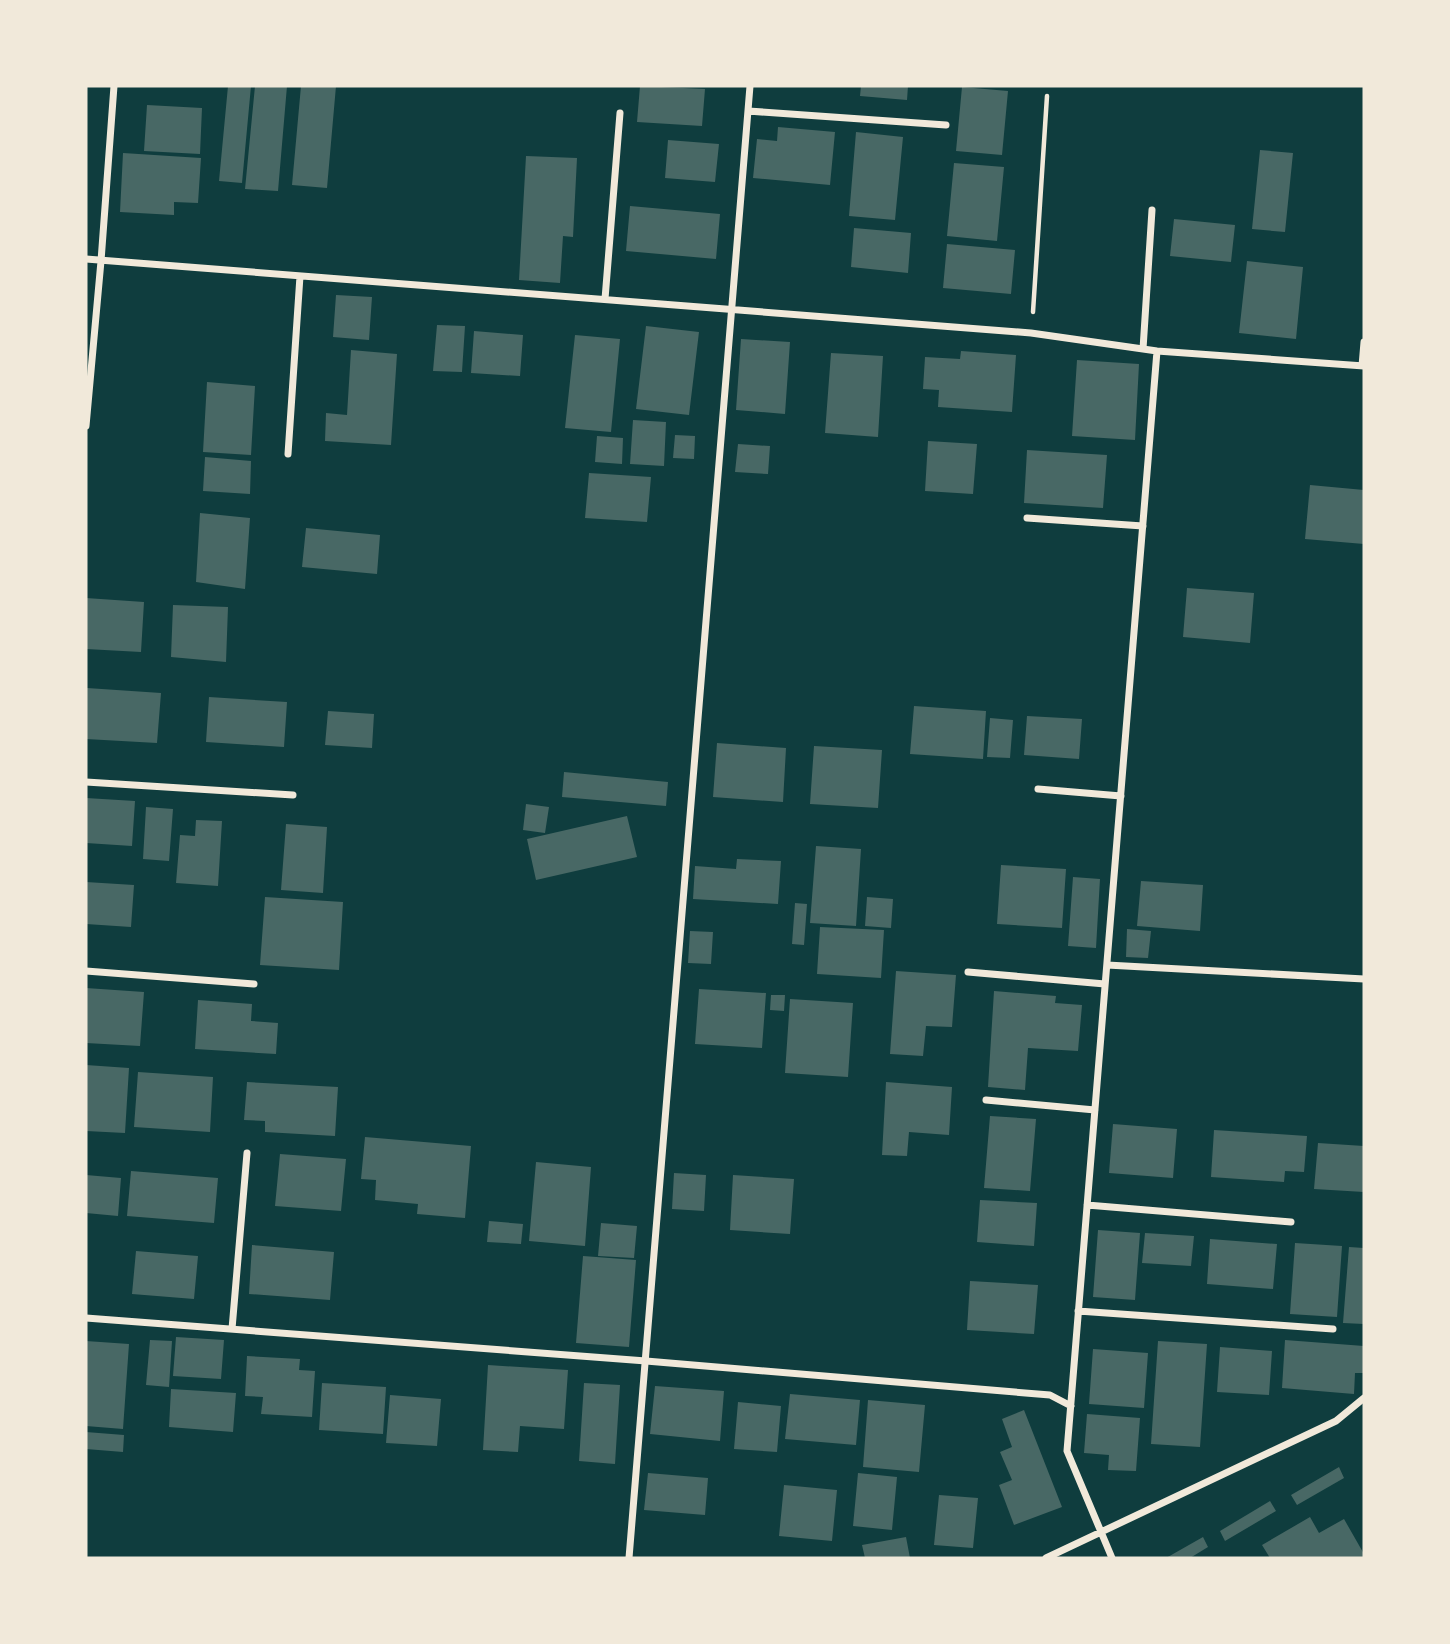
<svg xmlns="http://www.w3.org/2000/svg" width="1450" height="1644" font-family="'Alegreya Sans',sans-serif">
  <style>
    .building { fill: #486865 }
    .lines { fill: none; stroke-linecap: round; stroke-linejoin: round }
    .path { stroke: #f1e9da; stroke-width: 4.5 }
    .minor { stroke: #f1e9da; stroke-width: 7 }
  </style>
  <rect width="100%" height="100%" fill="#0f3d3e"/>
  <path class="building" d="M 228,86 L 251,86 L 242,183 L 219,181 Z
    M 255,86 L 287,86 L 278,191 L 245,189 Z
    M 301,86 L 336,86 L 327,188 L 292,185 Z
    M 640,86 L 705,89 L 702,126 L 637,122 Z
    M 861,86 L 908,86 L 907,100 L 860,96 Z
    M 962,87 L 1008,91 L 1002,155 L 956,151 Z
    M 147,105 L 202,108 L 200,154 L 144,151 Z
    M 778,127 L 835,132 L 830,185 L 753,178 L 757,139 L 777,141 Z
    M 856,132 L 903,137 L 895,220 L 849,216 Z
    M 668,140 L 719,144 L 715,182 L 665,178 Z
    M 1260,150 L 1293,153 L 1285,232 L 1252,229 Z
    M 123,153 L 201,158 L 198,203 L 174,202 L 174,215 L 120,212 Z
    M 526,156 L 577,158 L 573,237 L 563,236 L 560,283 L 519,280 Z
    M 954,163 L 1004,167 L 997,241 L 947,236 Z
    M 630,206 L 720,214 L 716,259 L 626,251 Z
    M 1174,219 L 1235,225 L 1231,262 L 1170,256 Z
    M 854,228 L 911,233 L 908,273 L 851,267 Z
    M 947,244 L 1015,250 L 1011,294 L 943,288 Z
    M 1247,261 L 1303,267 L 1296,339 L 1239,333 Z
    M 336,295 L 372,297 L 369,340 L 333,337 Z
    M 437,325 L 465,326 L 462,372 L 433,371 Z
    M 646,326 L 699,332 L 689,415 L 636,409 Z
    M 474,331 L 523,335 L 520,376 L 471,373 Z
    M 575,335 L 620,339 L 611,432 L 565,428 Z
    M 741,339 L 790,342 L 785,414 L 736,410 Z
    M 351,350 L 397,354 L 391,445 L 325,441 L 326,413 L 347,415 Z
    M 961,351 L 1016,355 L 1012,412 L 938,407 L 939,390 L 923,389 L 925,357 L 960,359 Z
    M 831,353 L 883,356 L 878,437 L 825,433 Z
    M 1077,360 L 1139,364 L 1135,440 L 1072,436 Z
    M 207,382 L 255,386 L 251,455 L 203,452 Z
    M 633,420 L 666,422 L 664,466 L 630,464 Z
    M 675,435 L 695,436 L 694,459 L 673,458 Z
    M 597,436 L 623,438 L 622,464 L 595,462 Z
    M 928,441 L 977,444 L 973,494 L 925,491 Z
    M 738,444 L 770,446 L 768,474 L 735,472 Z
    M 1027,450 L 1107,455 L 1103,508 L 1024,503 Z
    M 205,457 L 251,461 L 250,494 L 203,491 Z
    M 589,473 L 651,477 L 647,522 L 585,518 Z
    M 1310,485 L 1364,490 L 1364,544 L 1305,539 Z
    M 200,513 L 250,518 L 245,589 L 196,582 Z
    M 306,528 L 380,535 L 377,574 L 302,567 Z
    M 1187,588 L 1254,593 L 1250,643 L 1183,637 Z
    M 86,598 L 144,602 L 141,652 L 86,649 Z
    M 173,605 L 228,607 L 226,662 L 171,657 Z
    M 87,688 L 161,693 L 157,743 L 86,739 Z
    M 209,697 L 287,702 L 284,747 L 206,742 Z
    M 914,706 L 986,711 L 983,759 L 910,754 Z
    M 328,711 L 374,714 L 372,748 L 325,745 Z
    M 1027,716 L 1082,719 L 1079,759 L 1024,755 Z
    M 990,718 L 1013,720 L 1010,758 L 987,757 Z
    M 717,743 L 786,748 L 783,802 L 713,797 Z
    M 814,746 L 882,750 L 878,808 L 810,804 Z
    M 564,772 L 668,782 L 666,806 L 562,797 Z
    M 86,798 L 135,801 L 132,846 L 86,843 Z
    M 526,804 L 549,807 L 545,833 L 523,830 Z
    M 146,807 L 173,809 L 169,861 L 143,859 Z
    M 627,816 L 637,857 L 536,880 L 527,839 Z
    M 196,820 L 222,821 L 218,886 L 176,883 L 180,835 L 195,836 Z
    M 286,824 L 327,827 L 323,893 L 281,890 Z
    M 816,846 L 861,849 L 856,926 L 810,923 Z
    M 737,859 L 781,861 L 778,904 L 693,899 L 695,866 L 736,869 Z
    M 1001,865 L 1066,869 L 1062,928 L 997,924 Z
    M 1073,877 L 1100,879 L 1096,948 L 1068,946 Z
    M 1141,881 L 1203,885 L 1200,931 L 1137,926 Z
    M 86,882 L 134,885 L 131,927 L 86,924 Z
    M 265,897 L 343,902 L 339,970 L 260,965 Z
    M 867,897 L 893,899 L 891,928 L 865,926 Z
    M 795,903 L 807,904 L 804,945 L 792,944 Z
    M 820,927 L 884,930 L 881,978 L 817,974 Z
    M 1127,929 L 1151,931 L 1148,958 L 1126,957 Z
    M 690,931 L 713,932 L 711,964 L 688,963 Z
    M 896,971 L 956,975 L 952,1027 L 926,1026 L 923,1056 L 890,1054 Z
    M 86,988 L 144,992 L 140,1046 L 86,1043 Z
    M 699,989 L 766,993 L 762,1048 L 695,1044 Z
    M 994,991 L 1056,996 L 1055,1003 L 1082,1005 L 1078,1051 L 1028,1048 L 1025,1090 L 988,1087 Z
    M 771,995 L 785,995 L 784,1011 L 770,1010 Z
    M 790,999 L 853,1003 L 848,1077 L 785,1073 Z
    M 198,1000 L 252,1004 L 251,1021 L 278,1023 L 276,1054 L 195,1049 Z
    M 86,1065 L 129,1068 L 125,1133 L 86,1131 Z
    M 138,1072 L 213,1077 L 210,1132 L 134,1127 Z
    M 247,1082 L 338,1087 L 335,1136 L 265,1132 L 265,1121 L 244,1120 Z
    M 886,1082 L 952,1087 L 949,1135 L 909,1132 L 907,1156 L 882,1155 Z
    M 990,1116 L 1036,1119 L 1030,1191 L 984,1188 Z
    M 1113,1124 L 1177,1129 L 1173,1178 L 1109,1173 Z
    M 1214,1130 L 1307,1136 L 1304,1172 L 1285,1171 L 1284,1182 L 1211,1177 Z
    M 365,1137 L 471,1146 L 465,1218 L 417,1214 L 418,1204 L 375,1200 L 376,1180 L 361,1179 Z
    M 1318,1143 L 1364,1146 L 1364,1192 L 1314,1189 Z
    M 280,1154 L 346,1159 L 341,1211 L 275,1206 Z
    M 536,1162 L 591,1167 L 585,1246 L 529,1241 Z
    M 131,1171 L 218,1178 L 214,1223 L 127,1216 Z
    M 674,1173 L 706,1175 L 704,1211 L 672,1209 Z
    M 86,1175 L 121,1178 L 118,1216 L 86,1213 Z
    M 733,1175 L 794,1179 L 790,1234 L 730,1230 Z
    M 980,1200 L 1037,1203 L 1034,1246 L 977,1242 Z
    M 489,1221 L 523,1224 L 521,1244 L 487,1242 Z
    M 601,1223 L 637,1226 L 634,1258 L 598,1256 Z
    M 1098,1230 L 1140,1233 L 1135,1300 L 1093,1297 Z
    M 1145,1233 L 1194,1236 L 1191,1266 L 1142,1263 Z
    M 1210,1239 L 1277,1244 L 1273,1289 L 1207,1284 Z
    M 1295,1243 L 1342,1246 L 1337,1317 L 1290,1314 Z
    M 252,1245 L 334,1252 L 330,1300 L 249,1294 Z
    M 1349,1247 L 1364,1248 L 1364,1324 L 1343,1323 Z
    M 136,1251 L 198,1256 L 194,1299 L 132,1294 Z
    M 583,1256 L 636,1260 L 629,1347 L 576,1343 Z
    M 970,1281 L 1038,1285 L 1034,1334 L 967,1330 Z
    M 176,1337 L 224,1340 L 221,1379 L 173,1376 Z
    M 150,1340 L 172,1341 L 169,1387 L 146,1385 Z
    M 1285,1340 L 1364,1346 L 1364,1373 L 1355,1373 L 1354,1394 L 1282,1388 Z
    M 86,1341 L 129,1344 L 123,1429 L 86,1426 Z
    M 1158,1341 L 1207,1344 L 1200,1447 L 1151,1444 Z
    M 1220,1347 L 1272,1351 L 1269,1395 L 1217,1392 Z
    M 1093,1349 L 1148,1353 L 1144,1408 L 1089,1404 Z
    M 247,1356 L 300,1359 L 299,1370 L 315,1371 L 312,1417 L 261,1414 L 263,1397 L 245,1396 Z
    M 488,1365 L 568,1370 L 564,1429 L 520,1426 L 518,1452 L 483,1450 Z
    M 322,1383 L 386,1387 L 383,1434 L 319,1430 Z
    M 584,1383 L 620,1385 L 615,1464 L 579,1461 Z
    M 655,1386 L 724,1391 L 720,1441 L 650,1434 Z
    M 171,1389 L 236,1393 L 233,1432 L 169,1427 Z
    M 790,1394 L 860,1400 L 856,1445 L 785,1439 Z
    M 390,1395 L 441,1399 L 437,1446 L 386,1443 Z
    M 868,1400 L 925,1405 L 919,1472 L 863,1467 Z
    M 738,1402 L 781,1406 L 777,1452 L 734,1449 Z
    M 1024,1410 L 1062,1507 L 1014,1525 L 999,1485 L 1012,1480 L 1000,1452 L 1012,1447 L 1002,1419 Z
    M 1087,1414 L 1140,1418 L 1136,1471 L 1108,1470 L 1109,1455 L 1084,1453 Z
    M 86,1432 L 124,1435 L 123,1452 L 86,1449 Z
    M 1339,1467 L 1344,1478 L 1297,1505 L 1291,1495 Z
    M 648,1473 L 708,1478 L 705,1515 L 644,1510 Z
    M 858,1473 L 897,1477 L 892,1530 L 853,1526 Z
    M 784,1485 L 837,1490 L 832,1541 L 779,1536 Z
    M 939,1495 L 978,1498 L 973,1548 L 934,1545 Z
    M 1270,1501 L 1276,1511 L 1225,1541 L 1220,1531 Z
    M 1310,1517 L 1319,1533 L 1344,1519 L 1364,1554 L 1364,1558 L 1270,1558 L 1262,1545 Z
    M 906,1537 L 910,1558 L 865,1558 L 862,1545 Z
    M 1203,1537 L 1208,1547 L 1190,1558 L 1166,1558 Z"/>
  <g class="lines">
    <path class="path" d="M 1033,312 L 1047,96"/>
    <path class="minor" d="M 748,111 L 946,125
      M 86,259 L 1031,333 L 1157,351 L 1364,366
      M 605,299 L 620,113
      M 1143,349 L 1152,210
      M 1362,366 L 1364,342
      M 86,426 L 101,261 L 114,86
      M 288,454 L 300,276
      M 1027,518 L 1143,526
      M 86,782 L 293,795
      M 1038,789 L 1121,796
      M 1107,965 L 1364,979
      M 86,971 L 254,984
      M 968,972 L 1105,984
      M 986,1100 L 1095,1110
      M 1087,1205 L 1291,1222
      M 1078,1311 L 1333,1329
      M 86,1318 L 646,1361 L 1050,1395 L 1071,1406
      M 232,1329 L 247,1153
      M 629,1558 L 750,86
      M 1046,1558 L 1336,1421 L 1364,1398
      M 1112,1558 L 1067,1451 L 1157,351"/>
  </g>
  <rect width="1450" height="1644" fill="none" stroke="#f1e9da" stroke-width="175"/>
</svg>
